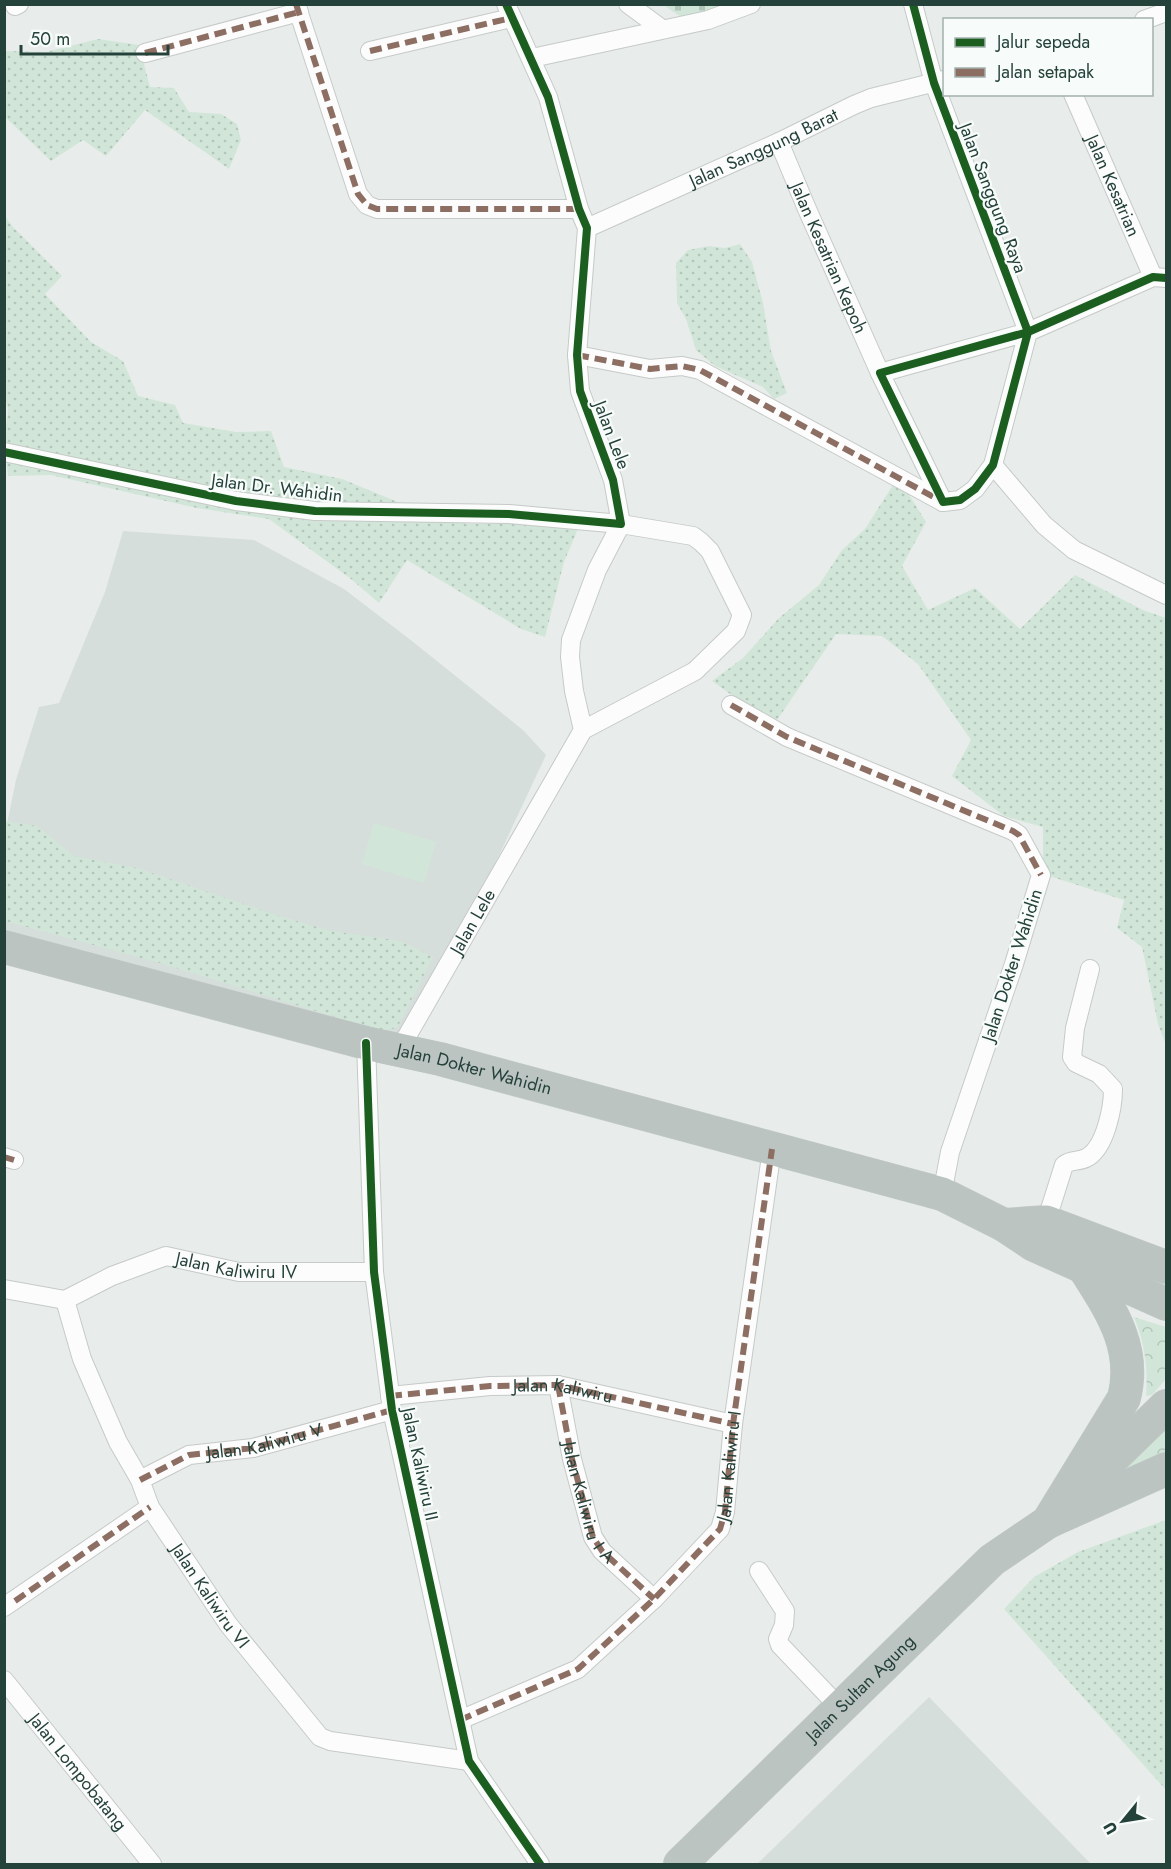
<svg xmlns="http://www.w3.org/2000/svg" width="1171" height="1869" font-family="Jost,sans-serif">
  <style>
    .built { fill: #d6dedb }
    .grass { fill: url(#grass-dots) }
    .cemetery { fill: url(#cemetery-stones) }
    .park { fill: url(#park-crowns) }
    .pitch { fill: #d1e6d8 }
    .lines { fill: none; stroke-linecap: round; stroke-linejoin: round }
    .street-casing { stroke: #c5cac8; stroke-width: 20 }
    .highway-casing { stroke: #c3ccc9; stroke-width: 34 }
    .street { stroke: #fcfcfc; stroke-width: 18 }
    .highway { stroke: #bcc4c2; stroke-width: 33 }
    .quiet { stroke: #8d6e63; stroke-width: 6; stroke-dasharray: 12 6; stroke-linecap: butt }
    .cycleway-casing { stroke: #f7fbf9; stroke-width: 11 }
    .cycleway { stroke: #1b5e20; stroke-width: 8 }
    .labels { text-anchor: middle; stroke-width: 4.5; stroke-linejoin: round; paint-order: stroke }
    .street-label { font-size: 18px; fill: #24423a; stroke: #f7fbf9 }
  </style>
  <defs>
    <pattern id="grass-dots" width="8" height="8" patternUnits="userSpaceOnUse" patternTransform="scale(1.5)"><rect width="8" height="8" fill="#d1e6d8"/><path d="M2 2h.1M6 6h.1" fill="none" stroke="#b3c6ba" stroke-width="1.8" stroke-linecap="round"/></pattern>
    <pattern id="cemetery-stones" width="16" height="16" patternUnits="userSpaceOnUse" patternTransform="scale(1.5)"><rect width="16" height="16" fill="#d1e6d8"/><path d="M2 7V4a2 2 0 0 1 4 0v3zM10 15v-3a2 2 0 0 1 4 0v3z" fill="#b3c6ba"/></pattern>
    <pattern id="park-crowns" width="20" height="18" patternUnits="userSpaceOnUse" patternTransform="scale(1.5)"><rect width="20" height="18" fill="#d1e6d8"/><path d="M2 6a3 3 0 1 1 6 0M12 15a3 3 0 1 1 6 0" fill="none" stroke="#b3c6ba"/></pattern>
  </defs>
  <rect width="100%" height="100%" fill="#e8edeb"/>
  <path class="built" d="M 123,531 L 254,540 L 344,589 L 412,641 L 523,730 L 546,755 L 459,941 L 401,1044 L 5,935 L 5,833 L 16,780 L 39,707 L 59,703 L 105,592 Z
    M 929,1697 L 1091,1864 L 757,1864 Z"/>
  <path class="grass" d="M 98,39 L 139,45 L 150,87 L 174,88 L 189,112 L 221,114 L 237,124 L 241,140 L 229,169 L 145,110 L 106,156 L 83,140 L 51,161 L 5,117 L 5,51 L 46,52 Z
    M 4,215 L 13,227 L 62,276 L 45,294 L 91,342 L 123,361 L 138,396 L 175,405 L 183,423 L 236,432 L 271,431 L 284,467 L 342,479 L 405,505 L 467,524 L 580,524 L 564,562 L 545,637 L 521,629 L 407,560 L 379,603 L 351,579 L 269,519 L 197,508 L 51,475 L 8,476 C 7,462 4,449 5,436 C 5,420 12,412 4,397 Z
    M 740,244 L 752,262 L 763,303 L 771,351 L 787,393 L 774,399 L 763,387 L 715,366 L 696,350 L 686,319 L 677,303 L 676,263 L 688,250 L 709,246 L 725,248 Z
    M 898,477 L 926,522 L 902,566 L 928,610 L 975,588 L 1020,629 L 1075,575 L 1143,610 L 1166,618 L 1166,1045 L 1158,1024 L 1142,947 L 1117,928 L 1124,900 L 1043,874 L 1043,827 L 1004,816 L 952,776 L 971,740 L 918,664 L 882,636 L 836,634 L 777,720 L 747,706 L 712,681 L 743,658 L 779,618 L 819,585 L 842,550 L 865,529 Z
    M 5,821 L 37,826 L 74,856 L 137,868 L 276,915 L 331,931 L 401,941 L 433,957 L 397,1028 L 381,1031 L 160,963 L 5,921 Z
    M 1166,1520 L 1166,1790 L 1004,1609 L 1034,1577 L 1078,1552 Z"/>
  <path class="cemetery" d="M 663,5 L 737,5 L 686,20 Z"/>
  <path class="park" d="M 1134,1317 L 1166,1327 L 1166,1379 L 1152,1395 L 1146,1396 C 1148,1368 1145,1344 1134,1317 Z
    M 1166,1419 L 1166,1459 L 1115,1474 Z"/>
  <path class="pitch" d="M 374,823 L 436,842 L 424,883 L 362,864 Z"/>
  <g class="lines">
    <g class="street-casing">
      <g id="street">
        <path d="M 296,4 L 358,194 L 367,205 L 377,209 L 579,209"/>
        <path d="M 628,4 L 662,29"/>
        <path d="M 913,4 L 934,83 L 1028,332 L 880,373 L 943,502 L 960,500 L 975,489 L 993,465 L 1028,332 L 1153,277 L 1166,278"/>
        <path d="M 15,6 L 19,4"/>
        <path d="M 1144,20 L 1166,12"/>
        <path d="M 370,51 L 511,18"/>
        <path d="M 145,53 L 299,12"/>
        <path d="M 532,58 L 708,20 L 751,4"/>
        <path id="s1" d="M 1073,94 L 1153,277"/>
        <path id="s2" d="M 779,142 L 807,209 L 880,373"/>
        <path id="s3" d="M 587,228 L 779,142 L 854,105 L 871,98 L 944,80"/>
        <path d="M 577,355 L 650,369 L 682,366 L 700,370 L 943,502"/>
        <path d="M 4,452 L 236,501 L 315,511 L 509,514 L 621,524 L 613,480 L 580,391 L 577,355 L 587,228 L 579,209 L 548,97 L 506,4"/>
        <path d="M 993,465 L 1044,525 L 1074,550 L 1166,595"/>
        <path d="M 731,705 L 787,737 L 1013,831 L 1019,835 L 1041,875 L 1014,964 L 950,1152 L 942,1194"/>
        <path d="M 366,1043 L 374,1272 L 392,1410 L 469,1761 L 540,1864"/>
        <path id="s4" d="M 399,1050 L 583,730 L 695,671 L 736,631 L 742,615 L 710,551 L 701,542 L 693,536 L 621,524 L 597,570 L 571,640 L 570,657 L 574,691 L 583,730"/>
        <path d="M 4,1157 L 14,1160"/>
        <path d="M 1046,1222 L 1064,1165 C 1071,1159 1078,1162 1086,1158 C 1105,1149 1113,1108 1113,1089 L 1099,1074 L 1076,1063 L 1072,1057 L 1075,1028 L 1090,969"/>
        <path id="s5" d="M 4,1289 L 65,1300 L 112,1276 L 166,1256 L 239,1272 L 374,1272"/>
        <path id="s6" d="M 65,1300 L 82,1359 L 118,1442 L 140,1480 L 150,1507 L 228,1624 L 320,1737 L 330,1741 L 469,1761"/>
        <path id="s7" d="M 558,1385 L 572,1459 L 593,1537 L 602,1551 L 654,1599"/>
        <path id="s8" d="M 390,1396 L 490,1386 L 558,1385 L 733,1424"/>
        <path d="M 140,1480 L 189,1455 L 253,1448 L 392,1410"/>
        <path d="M 759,1571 L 785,1611 L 784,1625 L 778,1639 L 780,1645 L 841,1709"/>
        <path d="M 4,1607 L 150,1507"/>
        <path id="s9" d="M 4,1680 L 152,1864"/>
        <path d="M 460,1720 L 578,1669 L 654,1599 L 720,1529 L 725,1512 L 733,1424 L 772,1149"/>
      </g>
    </g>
    <g class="highway-casing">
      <g id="highway">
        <path id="s10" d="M 4,947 L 366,1043 L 440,1059 L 942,1194 L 1004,1225 L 1034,1245 L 1166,1304"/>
        <path d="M 1004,1225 L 1046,1222 L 1166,1267"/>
        <path d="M 1081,1489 L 1166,1406"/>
        <path d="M 1048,1522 L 1124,1398 C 1137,1347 1110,1309 1084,1268"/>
        <path id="s11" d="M 680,1864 L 992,1560 L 1048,1522 L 1166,1469"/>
      </g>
    </g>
    <use href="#street" class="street"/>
    <use href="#highway" class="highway"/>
    <g class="quiet">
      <path d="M 296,4 L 358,194 L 367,205 L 377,209 L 579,209"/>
      <path d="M 370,51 L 511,18"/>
      <path d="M 145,53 L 299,12"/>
      <path d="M 577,355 L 650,369 L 682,366 L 700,370 L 941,501"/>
      <path d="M 731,705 L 787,737 L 1013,831 L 1019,835 L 1041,875"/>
      <path d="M 4,1157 L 14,1160"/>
      <path d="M 558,1385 L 572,1459 L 593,1537 L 602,1551 L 654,1599"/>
      <path d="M 390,1396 L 490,1386 L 558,1385 L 733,1424"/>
      <path id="s12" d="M 140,1480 L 189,1455 L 253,1448 L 392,1410"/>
      <path d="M 15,1601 L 150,1507"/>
      <path id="s13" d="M 460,1720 L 578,1669 L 654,1599 L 720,1529 L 725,1512 L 733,1424 L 772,1149"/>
    </g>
    <g class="cycleway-casing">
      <path id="cycleway" d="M 913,4 L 934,83 L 1028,332 L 880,373 L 943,502 L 960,500 L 975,489 L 993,465 L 1028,332 L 1153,277 L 1166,278
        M 4,452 L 236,501 L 315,511 L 509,514 L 621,524 L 613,480 L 580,391 L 577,355 L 587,228 L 579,209 L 548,97 L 506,4
        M 366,1043 L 374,1272 L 392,1410 L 469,1761 L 540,1864"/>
    </g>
    <use href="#cycleway" class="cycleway"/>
  </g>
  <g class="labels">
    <g class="street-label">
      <text dy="6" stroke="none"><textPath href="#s3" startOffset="194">Jalan Sanggung Barat</textPath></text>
      <text dy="6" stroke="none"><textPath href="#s1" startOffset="100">Jalan Kesatrian</textPath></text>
      <text transform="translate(993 198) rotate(69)" y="6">Jalan Sanggung Raya</text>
      <text dy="6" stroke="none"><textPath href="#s2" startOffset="126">Jalan Kesatrian Kepoh</textPath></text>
      <text transform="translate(612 435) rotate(69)" y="6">Jalan Lele</text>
      <text transform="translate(277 488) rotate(7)" y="6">Jalan Dr. Wahidin</text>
      <text dy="6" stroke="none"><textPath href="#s4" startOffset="148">Jalan Lele</textPath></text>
      <text transform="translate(1012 965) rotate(-72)" y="6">Jalan Dokter Wahidin</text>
      <text dy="6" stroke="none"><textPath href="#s10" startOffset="486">Jalan Dokter Wahidin</textPath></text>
      <text dy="6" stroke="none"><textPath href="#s5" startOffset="244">Jalan Kaliwiru IV</textPath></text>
      <text dy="6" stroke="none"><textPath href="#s8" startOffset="174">Jalan Kaliwiru</textPath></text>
      <text dy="6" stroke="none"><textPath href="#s12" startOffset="132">Jalan Kaliwiru V</textPath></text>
      <text transform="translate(420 1464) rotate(78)" y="6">Jalan Kaliwiru II</text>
      <text dy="6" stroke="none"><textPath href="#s13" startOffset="392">Jalan Kaliwiru I</textPath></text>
      <text dy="6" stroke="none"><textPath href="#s7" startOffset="122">Jalan Kaliwiru I A</textPath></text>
      <text dy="6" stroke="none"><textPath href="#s6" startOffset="332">Jalan Kaliwiru VI</textPath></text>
      <text dy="6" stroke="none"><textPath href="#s11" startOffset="252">Jalan Sultan Agung</textPath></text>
      <text dy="6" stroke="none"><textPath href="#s9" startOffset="118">Jalan Lompobatang</textPath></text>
    </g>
  </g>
  <rect width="1171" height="1869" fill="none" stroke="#24423a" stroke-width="12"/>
  <rect x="943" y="18" width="210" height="78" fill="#f7fbf9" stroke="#a3b1ad" stroke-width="1.5"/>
  <rect x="955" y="38" width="30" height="9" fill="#1b5e20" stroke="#a3b1ad" stroke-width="1.5"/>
  <text x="997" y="48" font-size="18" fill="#24423a">Jalur sepeda</text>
  <rect x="955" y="68" width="30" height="9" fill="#8d6e63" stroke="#a3b1ad" stroke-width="1.5"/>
  <text x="997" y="78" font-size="18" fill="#24423a">Jalan setapak</text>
  <g transform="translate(1123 1821) rotate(240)" stroke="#f7fbf9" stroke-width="4.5" paint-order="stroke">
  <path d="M0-4.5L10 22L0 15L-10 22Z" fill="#24423a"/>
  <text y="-9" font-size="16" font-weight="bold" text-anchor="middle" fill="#24423a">U</text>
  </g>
  <path d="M21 45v9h147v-9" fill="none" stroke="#24423a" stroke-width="3"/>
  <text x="30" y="45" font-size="18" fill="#24423a" stroke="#f7fbf9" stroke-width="4.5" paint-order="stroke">50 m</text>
</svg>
